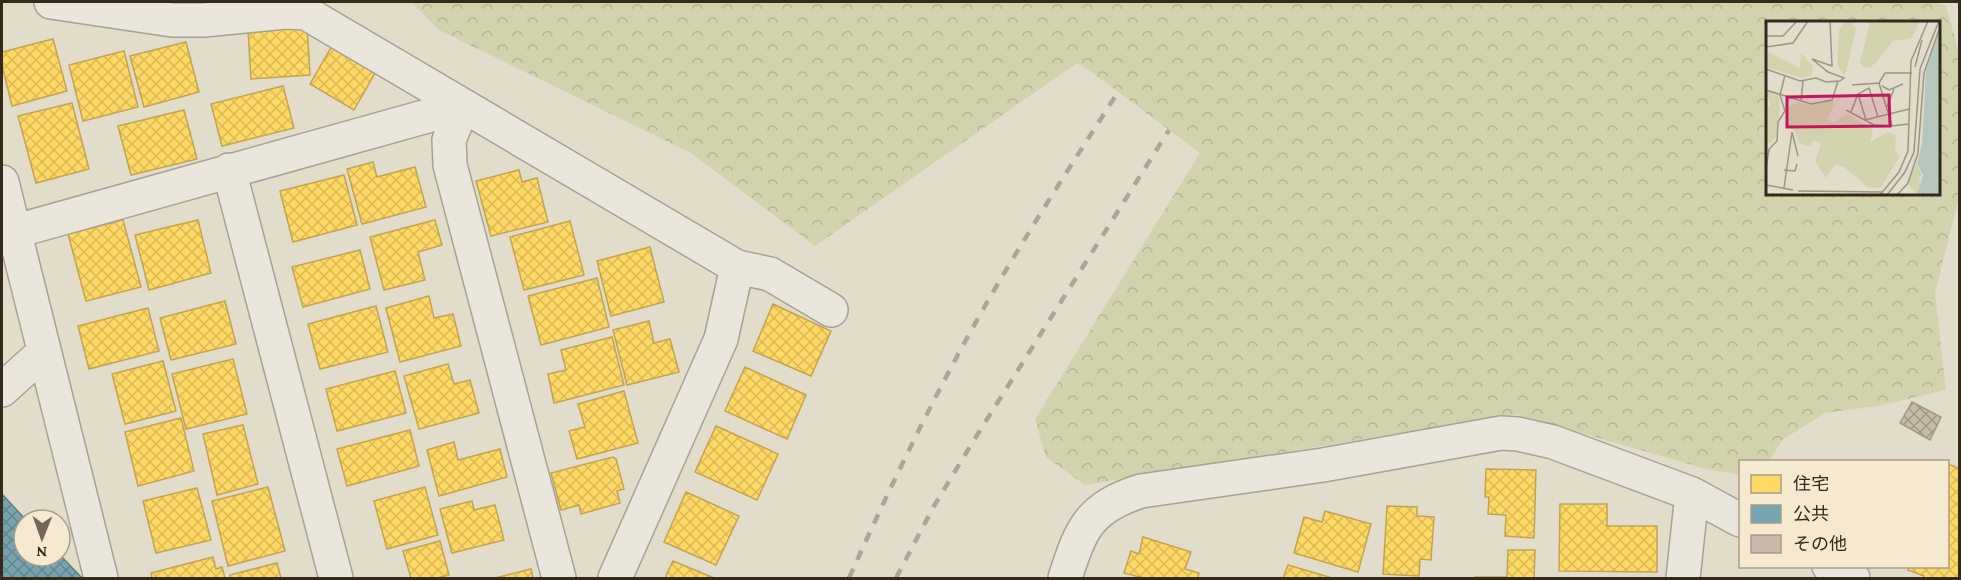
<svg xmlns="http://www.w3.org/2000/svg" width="1961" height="580" font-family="'Crimson Pro','Noto Sans JP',serif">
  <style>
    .forest { fill: url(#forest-crowns); fill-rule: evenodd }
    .homes { fill: url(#homes-cross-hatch); stroke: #c2a450; stroke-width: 1.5 }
    .public { fill: url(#public-cross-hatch); stroke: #628083; stroke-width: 1.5 }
    .building { fill: url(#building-cross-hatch); stroke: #a2978a; stroke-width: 1.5 }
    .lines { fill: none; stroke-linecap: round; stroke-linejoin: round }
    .street-casing { stroke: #a7a194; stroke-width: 36 }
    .street { stroke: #eae6dc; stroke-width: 33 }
    .rail { stroke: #aaa69c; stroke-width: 4.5; stroke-dasharray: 10 10; stroke-linecap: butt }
    .inset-road { fill: none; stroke: #9d9484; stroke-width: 1.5 }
    .view { fill: #c2185b; fill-opacity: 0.15; stroke: #c2185b; stroke-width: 3 }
    .inset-edge { fill: none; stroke: #35291c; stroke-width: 3 }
  </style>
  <defs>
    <pattern id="forest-crowns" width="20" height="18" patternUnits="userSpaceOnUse" patternTransform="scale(1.5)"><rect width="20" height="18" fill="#d2d3ac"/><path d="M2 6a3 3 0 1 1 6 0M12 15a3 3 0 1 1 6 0" fill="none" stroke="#b5b593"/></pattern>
    <pattern id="homes-cross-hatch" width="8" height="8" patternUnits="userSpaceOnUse" patternTransform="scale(1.5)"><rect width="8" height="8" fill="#ffd966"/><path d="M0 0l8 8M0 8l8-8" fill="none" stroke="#dbba58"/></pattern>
    <pattern id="public-cross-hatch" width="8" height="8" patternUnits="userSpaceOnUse" patternTransform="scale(1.5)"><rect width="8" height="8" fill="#76a5af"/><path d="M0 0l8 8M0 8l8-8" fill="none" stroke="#62868e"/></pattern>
    <pattern id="building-cross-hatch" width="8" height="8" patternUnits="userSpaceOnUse" patternTransform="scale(1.5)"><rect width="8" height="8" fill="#c6baab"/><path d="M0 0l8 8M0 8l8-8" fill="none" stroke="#a2978a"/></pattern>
  </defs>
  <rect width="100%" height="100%" fill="#e2dcca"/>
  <path class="forest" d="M 411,2 L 1936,2 L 1946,6 L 1960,56 L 1959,197 L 1935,293 L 1946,390 L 1878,406 L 1825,413 L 1782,440 L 1769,461 L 1740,462 L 1740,475 L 1706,469 L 1515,414 L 1085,485 L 1046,457 L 1035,419 L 1200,153 L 1090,71 L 1077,63 L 815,246 L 691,153 L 439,30 ZM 1768,22 L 1938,22 L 1938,194 L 1768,194 Z"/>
  <path class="homes" d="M 307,26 L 310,75 L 251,79 L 248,30 Z
    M 53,39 L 67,91 L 12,106 L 2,65 L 2,52 Z
    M 336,39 L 380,64 L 354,110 L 310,84 Z
    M 186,42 L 199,92 L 144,107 L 130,56 Z
    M 124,51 L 138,107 L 83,121 L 69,65 Z
    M 283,86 L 294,128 L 222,146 L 211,104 Z
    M 72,103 L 89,169 L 36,183 L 18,116 Z
    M 184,110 L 197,159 L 131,175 L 118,126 Z
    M 373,162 L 377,177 L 415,167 L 426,207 L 362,224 L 347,169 Z
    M 519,170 L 522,182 L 537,178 L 548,222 L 491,236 L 476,181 Z
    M 344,175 L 357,225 L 293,242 L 280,191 Z
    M 123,220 L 141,287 L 86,301 L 68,234 Z
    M 198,220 L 211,273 L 149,290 L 135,235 Z
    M 435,220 L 442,245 L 418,252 L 425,280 L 384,290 L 370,237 Z
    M 570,221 L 584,275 L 524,290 L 510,237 Z
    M 650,247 L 664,302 L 611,316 L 597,261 Z
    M 360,250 L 370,289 L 303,307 L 292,267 Z
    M 597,278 L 609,327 L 541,345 L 528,296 Z
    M 429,296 L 434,318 L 453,314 L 461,346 L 400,362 L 386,308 Z
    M 225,301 L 236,344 L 171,360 L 160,318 Z
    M 773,304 L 831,331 L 811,376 L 753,351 Z
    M 376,306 L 388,352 L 320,369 L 308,324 Z
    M 148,308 L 159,351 L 89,369 L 78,326 Z
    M 649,321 L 654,343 L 670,339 L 679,372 L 627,385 L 613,330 Z
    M 612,337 L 624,385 L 554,403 L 548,374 L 566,370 L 561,350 Z
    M 233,359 L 247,414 L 186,429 L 172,374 Z
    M 163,361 L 176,411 L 125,424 L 112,374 Z
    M 448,364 L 454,384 L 470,380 L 479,413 L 419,429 L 404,376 Z
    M 745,367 L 806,395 L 787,439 L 725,411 Z
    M 395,371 L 406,413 L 337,431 L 326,389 Z
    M 624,391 L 638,443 L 577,459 L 569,431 L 585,427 L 578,404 Z
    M 181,418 L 194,471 L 138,486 L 125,432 Z
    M 243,425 L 258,484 L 217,495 L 203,434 Z
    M 716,426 L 778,454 L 757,500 L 695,472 Z
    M 410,430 L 419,466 L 347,486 L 337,449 Z
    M 454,442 L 458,460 L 500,449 L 507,477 L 439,496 L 427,450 Z
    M 613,457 L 616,459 L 624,489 L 617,491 L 620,503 L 581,514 L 579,505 L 561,510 L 551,473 Z
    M 1948,464 L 1960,469 L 1960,578 L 1923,578 L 1924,576 L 1908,570 L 1909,566 L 1948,566 Z
    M 1486,469 L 1536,470 L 1534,538 L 1505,536 L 1506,515 L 1488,514 L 1489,497 L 1485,497 Z
    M 268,487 L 285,551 L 228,566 L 212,501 Z
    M 425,487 L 438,535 L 387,549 L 374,501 Z
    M 197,488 L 211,540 L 156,553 L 143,501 Z
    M 686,492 L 739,516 L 716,565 L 664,542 Z
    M 472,501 L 474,510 L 495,505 L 504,540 L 452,553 L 440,509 Z
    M 1560,504 L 1607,504 L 1607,526 L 1657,526 L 1657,572 L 1559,571 Z
    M 1387,506 L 1417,507 L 1417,516 L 1434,517 L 1431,560 L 1420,559 L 1419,576 L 1383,574 Z
    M 1325,511 L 1371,524 L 1358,572 L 1294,553 L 1304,517 L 1322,522 Z
    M 1143,537 L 1191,552 L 1185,569 L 1199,573 L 1198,578 L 1144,578 L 1124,573 L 1131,551 L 1139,554 Z
    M 440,541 L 449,575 L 437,578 L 411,578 L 403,551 Z
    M 1508,550 L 1535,550 L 1534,578 L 1475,578 L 1475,577 L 1507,577 Z
    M 213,557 L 216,569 L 222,567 L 225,578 L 152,578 L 151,573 Z
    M 673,561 L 714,578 L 665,578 Z
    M 277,563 L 281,578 L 231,578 L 230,575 Z
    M 1288,565 L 1332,578 L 1283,578 Z
    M 531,569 L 533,578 L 495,578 Z"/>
  <path class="public" d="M 2,494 L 26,520 L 24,520 L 24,556 L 60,555 L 82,578 L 2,578 Z"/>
  <path class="building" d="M 1912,402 L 1941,417 L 1930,440 L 1900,423 Z"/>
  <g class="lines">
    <g class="street-casing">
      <path id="street" d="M 51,2 L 172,20 L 204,20 L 285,12 L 306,13 L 737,267 L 770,274 L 831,310
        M 463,106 L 449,140 L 450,165 L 559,578
        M 229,170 L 336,578
        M 2,182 L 101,578
        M 2,235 L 463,106
        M 2,390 L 44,352
        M 1829,566 L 1853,578
        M 615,578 L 721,339 L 737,267
        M 1065,578 C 1081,529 1088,508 1141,491 L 1323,465 L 1501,433 L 1518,434 L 1553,442 L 1692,494 L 1740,520
        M 1683,578 L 1692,494"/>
    </g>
    <use href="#street" class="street"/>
    <path class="rail" d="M 849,578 C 887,494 927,410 972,329 C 1017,248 1068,170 1118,92
      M 896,578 L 934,506 L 974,440 L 1169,130"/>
  </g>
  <g transform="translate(1766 21)">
    <rect width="174" height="174" fill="#e2dcca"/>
    <path d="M 80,0 L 85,0 L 90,8 L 79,55 L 71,44 L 73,9 ZM 104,0 L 154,0 L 146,17 L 127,20 L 113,38 L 104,47 L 98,46 L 94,42 ZM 2,31 L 34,47 L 35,32 L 47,45 L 46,54 L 36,57 L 0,46 ZM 0,70 L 12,73 L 14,86 L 10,116 L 4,123 L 0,118 L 0,88 L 4,84 ZM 67,80 L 69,84 L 61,97 L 67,102 L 81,92 L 107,109 L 104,121 L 122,111 L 130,114 L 129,130 L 134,135 L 115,166 L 103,167 L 78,146 L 69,144 L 60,157 L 49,140 L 55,123 L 48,119 L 44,125 L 34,123 L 28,109 L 22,106 L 22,86 L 32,81 L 44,84 Z" fill="#d2d3ac"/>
    <path d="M 150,142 L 156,154 L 153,157 L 155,168 L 150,172 L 142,163 Z" fill="#d2d3ac"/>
    <path d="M 174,9 L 174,174 L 151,174 L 157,154 L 151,142 L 156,123 L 160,48 Z" fill="#b6c8bd"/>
    <path class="inset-road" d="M 64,0 L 66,45 L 46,38 L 62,51 L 78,57 L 74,60M 0,15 L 17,15 L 31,0M 0,26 L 27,22 L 42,0M 149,46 L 156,19M 0,48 L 34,60 L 50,57 L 60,61 L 74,60M 113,62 L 126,105 L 143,103M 86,64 L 113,62 L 119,52 L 146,52M 116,65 L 123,69 L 137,63M 0,69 L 45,83 L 66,79 L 72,60M 92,73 L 100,99M 35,80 L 37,60M 121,86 L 128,68M 80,89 L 108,104 L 126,105M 85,91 L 92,73 L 103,67 L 112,96M 99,99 L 143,88M 26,111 L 32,135M 0,148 L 3,128 L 11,120 L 12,101 L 19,90 L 14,74 L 19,54M 18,149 L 29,150 L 31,143M 0,164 L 27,169M 18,167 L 26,111M 32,170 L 116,171M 114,174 L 133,151 L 142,130 L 145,40 L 162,0M 121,174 L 139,151 L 148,131 L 154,48 L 173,0M 131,174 L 142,162 L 152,132 L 158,52 L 174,6"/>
    <path class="view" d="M 123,74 L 124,105 L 21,106 L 21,76 Z"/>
    <rect width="174" height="174" class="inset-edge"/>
  </g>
  <rect width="1961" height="580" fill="none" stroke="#35291c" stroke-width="6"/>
  <rect x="1739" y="460" width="210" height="108" fill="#f5eacf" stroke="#a89d87" stroke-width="1.5"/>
  <rect x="1751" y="475" width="30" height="18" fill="#ffd966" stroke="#a89d87" stroke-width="1.5"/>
  <text x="1793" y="490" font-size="18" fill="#35291c">住宅</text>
  <rect x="1751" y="505" width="30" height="18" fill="#76a5af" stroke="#a89d87" stroke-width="1.5"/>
  <text x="1793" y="520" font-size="18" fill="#35291c">公共</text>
  <rect x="1751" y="535" width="30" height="18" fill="#c6baab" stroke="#a89d87" stroke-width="1.5"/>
  <text x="1793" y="550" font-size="18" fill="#35291c">その他</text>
  <g transform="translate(42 538) rotate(181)"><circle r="28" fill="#f5eacf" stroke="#a89d87" stroke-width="1.5"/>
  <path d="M0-4.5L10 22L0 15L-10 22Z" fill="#726859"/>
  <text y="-9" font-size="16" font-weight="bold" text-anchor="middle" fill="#35291c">N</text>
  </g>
</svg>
